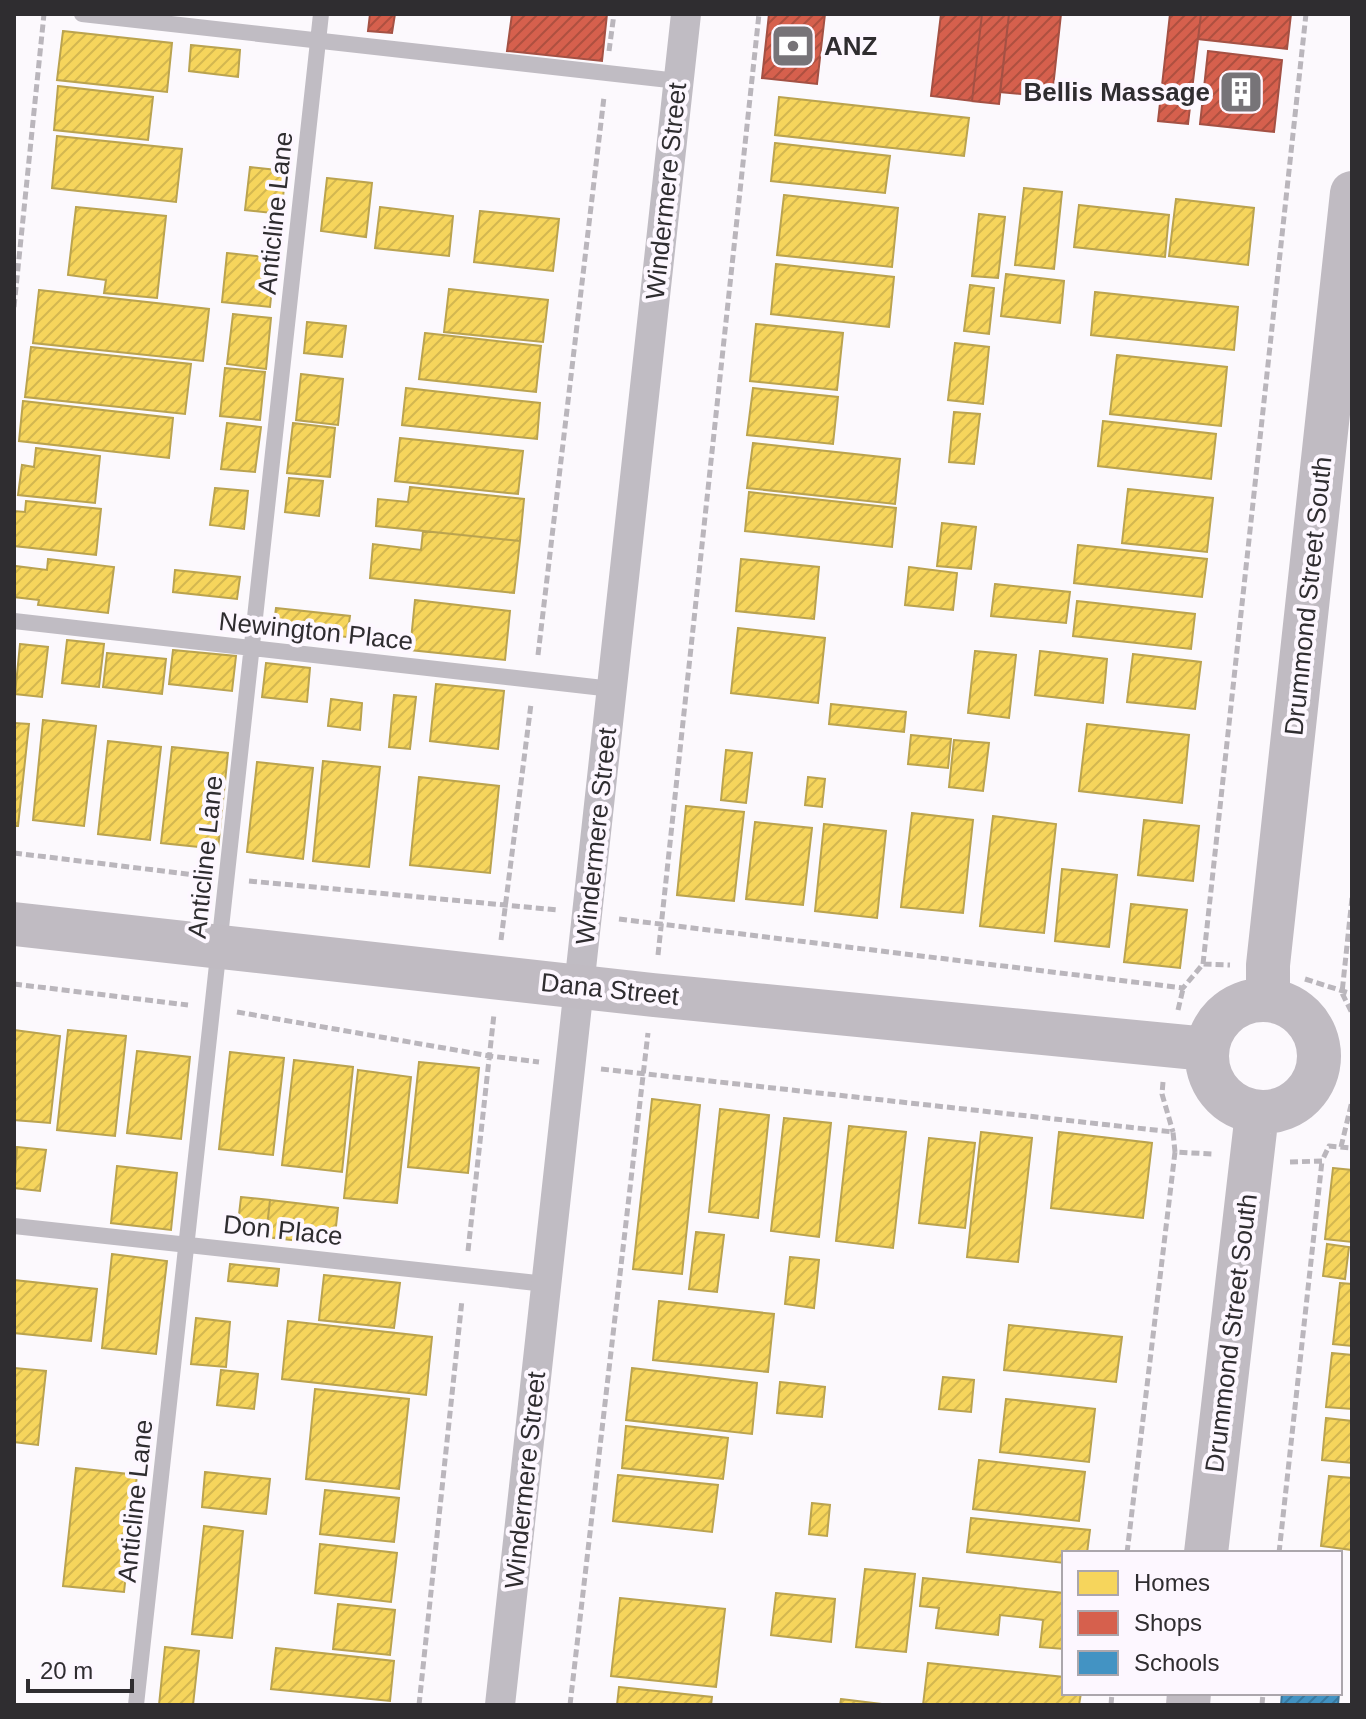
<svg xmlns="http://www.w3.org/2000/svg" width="1366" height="1719" font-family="Helvetica,sans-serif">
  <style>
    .homes { fill: url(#homes-hatch); stroke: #baa34f; stroke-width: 2 }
    .shops { fill: url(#shops-hatch); stroke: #a45144; stroke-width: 2 }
    .schools { fill: url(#schools-hatch); stroke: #3d7497; stroke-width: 2 }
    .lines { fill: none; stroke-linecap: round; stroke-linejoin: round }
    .path { stroke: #bab6bc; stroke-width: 5; stroke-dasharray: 8 4; stroke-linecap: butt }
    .lane { stroke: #c0bcc3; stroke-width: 16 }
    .street { stroke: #c0bcc3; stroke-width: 30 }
    .secondary { stroke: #c0bbc2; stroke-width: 44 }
    .labels { text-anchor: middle; stroke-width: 8; stroke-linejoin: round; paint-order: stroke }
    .poi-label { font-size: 26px; font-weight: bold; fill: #2f2d30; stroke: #fdf7ff; text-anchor: start }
    .street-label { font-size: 26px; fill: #2f2d30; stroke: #fdf7ff }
  </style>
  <defs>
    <pattern id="homes-hatch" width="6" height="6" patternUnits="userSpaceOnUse" patternTransform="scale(2)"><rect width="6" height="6" fill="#f6d55c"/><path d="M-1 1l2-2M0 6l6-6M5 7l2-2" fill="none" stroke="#d3b750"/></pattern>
    <pattern id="shops-hatch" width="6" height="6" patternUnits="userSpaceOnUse" patternTransform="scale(2)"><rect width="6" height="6" fill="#d6604d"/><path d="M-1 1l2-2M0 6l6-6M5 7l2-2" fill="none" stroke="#ae5040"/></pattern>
    <pattern id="schools-hatch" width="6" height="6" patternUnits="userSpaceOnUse" patternTransform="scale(2)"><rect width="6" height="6" fill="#4393c3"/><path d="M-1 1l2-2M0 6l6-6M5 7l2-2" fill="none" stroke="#38789f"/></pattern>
  </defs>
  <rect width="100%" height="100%" fill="#fcf9fd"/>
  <path class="homes" d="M 63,31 L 172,43 L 167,92 L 57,80 Z
    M 191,45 L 240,50 L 238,77 L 189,71 Z
    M 58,86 L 153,97 L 148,140 L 54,130 Z
    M 779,97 L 969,118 L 964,156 L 775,135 Z
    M 57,136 L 182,149 L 176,202 L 52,188 Z
    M 775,143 L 890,156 L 885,193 L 771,181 Z
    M 250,167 L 286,171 L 281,214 L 245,210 Z
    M 327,178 L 372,183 L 366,237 L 321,231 Z
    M 1024,188 L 1062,192 L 1054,269 L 1015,265 Z
    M 784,195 L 898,208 L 892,267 L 777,255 Z
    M 1176,199 L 1254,208 L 1248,265 L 1169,256 Z
    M 1079,205 L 1169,215 L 1165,257 L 1074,247 Z
    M 76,207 L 166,216 L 157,298 L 104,293 L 106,280 L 68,275 Z
    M 380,207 L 453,216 L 449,256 L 375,248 Z
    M 480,211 L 559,219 L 553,271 L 474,262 Z
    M 979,214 L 1005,217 L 998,278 L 972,276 Z
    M 227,253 L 275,258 L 270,307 L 222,302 Z
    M 776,264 L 894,277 L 889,327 L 771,314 Z
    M 1006,274 L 1064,281 L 1060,323 L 1001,316 Z
    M 970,285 L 994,288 L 989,334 L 964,331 Z
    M 449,289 L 548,300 L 543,342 L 444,332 Z
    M 39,290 L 209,309 L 203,361 L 33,343 Z
    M 1095,292 L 1238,307 L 1234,350 L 1091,335 Z
    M 233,314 L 271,318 L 266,369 L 227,364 Z
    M 307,322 L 346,326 L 342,357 L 304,353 Z
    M 756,324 L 843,333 L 837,390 L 750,381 Z
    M 425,333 L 541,346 L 536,392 L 419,379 Z
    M 955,343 L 989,347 L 983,404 L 948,400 Z
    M 31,347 L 191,364 L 185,414 L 25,397 Z
    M 1117,355 L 1227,367 L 1221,426 L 1110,414 Z
    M 225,368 L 265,372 L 260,420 L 220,416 Z
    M 301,374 L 343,379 L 338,425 L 296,420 Z
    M 406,388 L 540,403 L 537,439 L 402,425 Z
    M 753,388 L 838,397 L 833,444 L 747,435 Z
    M 23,401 L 173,418 L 169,458 L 19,441 Z
    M 954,412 L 980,414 L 974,464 L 949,462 Z
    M 1103,421 L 1216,434 L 1211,479 L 1098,466 Z
    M 227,423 L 261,427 L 255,472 L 221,469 Z
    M 293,423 L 335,428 L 330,477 L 287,473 Z
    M 400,438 L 523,451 L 518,494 L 395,481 Z
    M 753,443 L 900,459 L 895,504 L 747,488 Z
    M 36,448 L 100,456 L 95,503 L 18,495 L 22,465 L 34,467 Z
    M 289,478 L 323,481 L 319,516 L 285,512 Z
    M 410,487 L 524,499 L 520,541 L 376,526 L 378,499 L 408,502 Z
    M 215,488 L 248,491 L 244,529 L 210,525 Z
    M 1128,489 L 1213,498 L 1207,552 L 1122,543 Z
    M 749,492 L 896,508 L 892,547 L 745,531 Z
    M 26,501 L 101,509 L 96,555 L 14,546 L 14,511 L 25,512 Z
    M 942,523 L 976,527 L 971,569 L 937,566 Z
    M 423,531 L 520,541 L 514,593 L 370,578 L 373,544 L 421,550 Z
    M 1078,545 L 1207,559 L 1202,597 L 1074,583 Z
    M 48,559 L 114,567 L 108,613 L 38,605 L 39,600 L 14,597 L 15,566 L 47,570 Z
    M 741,559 L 819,567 L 814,619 L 736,611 Z
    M 909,567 L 957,573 L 953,610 L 905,605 Z
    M 175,570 L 240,577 L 237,599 L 173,592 Z
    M 995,584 L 1070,592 L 1066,623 L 991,616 Z
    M 415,600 L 510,611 L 505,660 L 410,650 Z
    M 1077,601 L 1195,614 L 1191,649 L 1073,636 Z
    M 276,608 L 350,616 L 347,637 L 273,630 Z
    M 738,628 L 825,638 L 818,703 L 731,693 Z
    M 67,640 L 104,644 L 99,687 L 62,683 Z
    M 20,644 L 48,647 L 42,697 L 15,694 Z
    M 173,650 L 236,656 L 232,691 L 169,684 Z
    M 975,651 L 1016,655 L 1009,718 L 968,713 Z
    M 1040,651 L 1107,659 L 1103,703 L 1035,695 Z
    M 107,653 L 166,659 L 162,694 L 103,687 Z
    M 1133,654 L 1201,662 L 1195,709 L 1127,702 Z
    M 266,663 L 310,668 L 307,702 L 262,697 Z
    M 436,684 L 504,691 L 498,749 L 430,741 Z
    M 394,695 L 416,697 L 410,749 L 389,747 Z
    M 331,699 L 362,703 L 360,730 L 328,726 Z
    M 831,704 L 906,712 L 904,732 L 829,724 Z
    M 43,720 L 96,726 L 84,826 L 33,820 Z
    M 14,723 L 29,724 L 18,826 L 14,826 Z
    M 1087,724 L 1189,735 L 1182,803 L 1079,791 Z
    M 911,735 L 951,739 L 948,768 L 908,764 Z
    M 954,740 L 989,743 L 983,791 L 949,787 Z
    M 108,741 L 161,747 L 150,840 L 98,834 Z
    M 172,747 L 228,753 L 218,849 L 161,843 Z
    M 726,750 L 752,753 L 746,803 L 721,800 Z
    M 323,761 L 380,767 L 369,867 L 313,861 Z
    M 257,762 L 313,768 L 303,859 L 247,852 Z
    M 419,777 L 499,786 L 490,873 L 410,865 Z
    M 808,777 L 825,779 L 822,807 L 805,805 Z
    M 686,806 L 744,812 L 734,901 L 677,895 Z
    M 912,813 L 973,820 L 963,913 L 901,907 Z
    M 993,816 L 1056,824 L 1044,933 L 980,926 Z
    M 1144,820 L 1199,826 L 1193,881 L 1138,875 Z
    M 755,822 L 812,828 L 803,905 L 746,899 Z
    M 824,824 L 886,831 L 877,918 L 815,911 Z
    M 1062,869 L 1117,875 L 1109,947 L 1055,941 Z
    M 1131,904 L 1187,910 L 1180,968 L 1124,962 Z
    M 14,1030 L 60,1036 L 50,1123 L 14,1120 Z
    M 68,1030 L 126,1036 L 115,1136 L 57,1130 Z
    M 137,1051 L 190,1057 L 181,1139 L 127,1133 Z
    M 230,1052 L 284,1058 L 273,1155 L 219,1149 Z
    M 294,1060 L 353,1067 L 342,1172 L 282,1165 Z
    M 419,1062 L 479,1068 L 468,1173 L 408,1167 Z
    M 358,1070 L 411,1077 L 397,1203 L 344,1198 Z
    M 652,1099 L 700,1105 L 682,1274 L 633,1269 Z
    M 720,1109 L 769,1115 L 758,1218 L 709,1212 Z
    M 784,1118 L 831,1123 L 819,1237 L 771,1231 Z
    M 849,1126 L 906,1132 L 893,1248 L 836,1241 Z
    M 981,1132 L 1032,1138 L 1018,1262 L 967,1257 Z
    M 1059,1132 L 1152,1143 L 1143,1218 L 1051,1208 Z
    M 929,1138 L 975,1143 L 965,1228 L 919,1223 Z
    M 17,1147 L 46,1150 L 40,1191 L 14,1188 Z
    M 117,1166 L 177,1173 L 171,1230 L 111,1223 Z
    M 1333,1168 L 1352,1170 L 1352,1242 L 1325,1239 Z
    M 241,1197 L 270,1200 L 266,1235 L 237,1232 Z
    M 270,1200 L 338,1208 L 334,1245 L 266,1237 Z
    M 696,1232 L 724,1235 L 717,1292 L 689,1289 Z
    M 1327,1244 L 1349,1247 L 1345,1279 L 1323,1276 Z
    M 112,1254 L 167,1261 L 156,1354 L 102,1348 Z
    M 790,1257 L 819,1260 L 814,1308 L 785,1304 Z
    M 230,1264 L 279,1269 L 277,1286 L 228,1281 Z
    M 324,1275 L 400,1283 L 394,1328 L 319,1320 Z
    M 14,1280 L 97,1289 L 91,1341 L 14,1333 Z
    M 1340,1283 L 1352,1284 L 1352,1346 L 1333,1344 Z
    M 659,1301 L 774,1314 L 768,1372 L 653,1360 Z
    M 196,1318 L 230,1322 L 226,1367 L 191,1364 Z
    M 288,1321 L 432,1337 L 426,1395 L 282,1379 Z
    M 1009,1325 L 1122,1337 L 1116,1382 L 1004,1370 Z
    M 1332,1353 L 1352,1355 L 1352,1409 L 1326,1407 Z
    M 14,1368 L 46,1371 L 38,1445 L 14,1442 Z
    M 632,1368 L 757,1383 L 752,1434 L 626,1420 Z
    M 221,1370 L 258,1374 L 254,1409 L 217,1405 Z
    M 943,1377 L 974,1380 L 971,1412 L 939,1409 Z
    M 780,1382 L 825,1387 L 822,1417 L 777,1413 Z
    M 315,1389 L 409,1399 L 399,1489 L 306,1479 Z
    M 1006,1399 L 1095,1409 L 1089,1462 L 1000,1452 Z
    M 1326,1418 L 1352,1421 L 1352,1463 L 1322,1460 Z
    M 626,1426 L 728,1438 L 723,1479 L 622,1468 Z
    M 979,1460 L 1085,1472 L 1079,1521 L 973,1509 Z
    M 76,1468 L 137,1475 L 124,1592 L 63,1586 Z
    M 205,1472 L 270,1479 L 266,1514 L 202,1507 Z
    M 618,1475 L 718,1485 L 712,1532 L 613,1521 Z
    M 1329,1476 L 1352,1478 L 1352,1550 L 1321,1546 Z
    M 325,1490 L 399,1498 L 394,1542 L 320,1534 Z
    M 812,1503 L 830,1505 L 827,1536 L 809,1534 Z
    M 971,1518 L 1090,1530 L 1087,1553 L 1064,1553 L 1064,1563 L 967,1552 Z
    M 204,1526 L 243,1531 L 232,1638 L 192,1634 Z
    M 320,1544 L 397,1553 L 391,1602 L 315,1593 Z
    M 865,1569 L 915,1574 L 906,1652 L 856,1647 Z
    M 923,1578 L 1064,1593 L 1064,1649 L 1040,1647 L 1043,1620 L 1000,1615 L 998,1635 L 936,1628 L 939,1608 L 920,1606 Z
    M 776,1593 L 835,1599 L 831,1642 L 771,1635 Z
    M 620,1598 L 725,1609 L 716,1687 L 611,1676 Z
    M 338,1604 L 395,1610 L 390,1655 L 333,1649 Z
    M 165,1647 L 199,1651 L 193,1705 L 159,1705 Z
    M 276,1648 L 394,1661 L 390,1701 L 271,1689 Z
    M 928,1663 L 1064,1677 L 1064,1693 L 1081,1693 L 1079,1705 L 923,1705 Z
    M 619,1687 L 712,1697 L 711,1705 L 617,1705 Z
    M 841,1699 L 881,1704 L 881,1705 L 840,1705 Z"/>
  <path class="shops" d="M 370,14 L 395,14 L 392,33 L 368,31 Z
    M 512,14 L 607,14 L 602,61 L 507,51 Z
    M 769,14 L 825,14 L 817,84 L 762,78 Z
    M 941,14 L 982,14 L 972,101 L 931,96 Z
    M 982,14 L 1009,14 L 999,104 L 972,101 Z
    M 1009,14 L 1061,14 L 1052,97 L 1000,92 Z
    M 1170,14 L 1201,14 L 1188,124 L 1158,121 Z
    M 1201,14 L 1291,14 L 1287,49 L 1198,39 Z
    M 1208,51 L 1282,60 L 1274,132 L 1200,124 Z"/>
  <path class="schools" d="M 1282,1693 L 1339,1693 L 1338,1705 L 1281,1705 Z"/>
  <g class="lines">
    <path class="path" d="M 609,51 L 614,14
      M 14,307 L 44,14
      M 538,655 L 604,97
      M 14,853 L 204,876
      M 249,881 L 558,910
      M 1352,898 L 1342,993 L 1352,1013
      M 619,919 L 1183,988 L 1203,964 L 1230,965
      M 501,940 L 531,704
      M 658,955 L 759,14
      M 1203,964 L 1306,14
      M 1305,979 L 1352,994
      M 14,984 L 188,1005
      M 1178,1010 L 1183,989
      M 237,1012 L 490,1056 L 539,1062
      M 601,1069 L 1173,1132 L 1175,1152 L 1212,1154
      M 1163,1082 L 1162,1094 L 1173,1132
      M 1341,1147 L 1352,1101
      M 1290,1162 L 1322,1161 L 1329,1146 L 1352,1148
      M 468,1251 L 494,1014
      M 1127,1553 L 1175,1152
      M 1279,1553 L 1322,1161
      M 419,1705 L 462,1300
      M 570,1705 L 648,1033
      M 1111,1705 L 1112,1693
      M 1262,1705 L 1263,1693"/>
    <path class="lane" d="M 82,14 L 678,81
      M 14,621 L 612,689
      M 14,1226 L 546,1284
      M 136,1705 L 321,14"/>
    <path class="street" d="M 500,1705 L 686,14"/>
    <path class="secondary" d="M 14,924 L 653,995 L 1207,1049
      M1207 1056a56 56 0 1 1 112 0a56 56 0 1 1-112 0Z
      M 1268,1000 L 1268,965 L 1352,193
      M 1206,1553 L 1257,1113
      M 1188,1705 L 1189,1693"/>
  </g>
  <defs>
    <g id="bank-square" transform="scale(2.3)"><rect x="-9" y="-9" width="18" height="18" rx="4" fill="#777478" stroke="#fdf7ff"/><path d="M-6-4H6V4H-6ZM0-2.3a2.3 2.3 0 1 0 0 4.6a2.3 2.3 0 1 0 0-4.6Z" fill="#fff"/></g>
    <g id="building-square" transform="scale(2.3)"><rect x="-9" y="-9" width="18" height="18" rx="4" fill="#777478" stroke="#fdf7ff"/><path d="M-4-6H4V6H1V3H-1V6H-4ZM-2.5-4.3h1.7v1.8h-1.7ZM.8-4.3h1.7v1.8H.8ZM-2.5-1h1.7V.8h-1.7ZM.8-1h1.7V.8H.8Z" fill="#fff"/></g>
  </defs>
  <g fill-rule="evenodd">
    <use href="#bank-square" x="793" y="46"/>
    <use href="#building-square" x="1241" y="92"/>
  </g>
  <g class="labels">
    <g class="poi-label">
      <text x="824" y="55">ANZ</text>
      <text x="1210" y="101" text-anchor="end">Bellis Massage</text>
    </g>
    <g class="street-label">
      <text transform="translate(666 191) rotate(-84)" y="9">Windermere Street</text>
      <text transform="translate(275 213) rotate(-84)" y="9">Anticline Lane</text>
      <text transform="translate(1308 596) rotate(-84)" y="9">Drummond Street South</text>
      <text transform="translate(316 631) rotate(6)" y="9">Newington Place</text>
      <text transform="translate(596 836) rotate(-84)" y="9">Windermere Street</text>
      <text transform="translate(205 857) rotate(-84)" y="9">Anticline Lane</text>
      <text transform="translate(610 989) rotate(6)" y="9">Dana Street</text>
      <text transform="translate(283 1230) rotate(6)" y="9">Don Place</text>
      <text transform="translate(1231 1333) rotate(-83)" y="9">Drummond Street South</text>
      <text transform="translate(525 1480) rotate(-84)" y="9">Windermere Street</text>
      <text transform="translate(135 1501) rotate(-84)" y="9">Anticline Lane</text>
    </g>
  </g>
  <rect width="1366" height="1719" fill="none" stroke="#2f2d30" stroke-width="32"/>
  <rect x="1062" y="1551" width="280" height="144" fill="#fdf7ff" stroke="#aba6ac" stroke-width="2"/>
  <rect x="1078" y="1571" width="40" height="24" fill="#f6d55c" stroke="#aba6ac" stroke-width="2"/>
  <text x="1134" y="1591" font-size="24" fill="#2f2d30">Homes</text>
  <rect x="1078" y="1611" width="40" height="24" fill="#d6604d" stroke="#aba6ac" stroke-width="2"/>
  <text x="1134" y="1631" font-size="24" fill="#2f2d30">Shops</text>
  <rect x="1078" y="1651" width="40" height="24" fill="#4393c3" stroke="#aba6ac" stroke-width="2"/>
  <text x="1134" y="1671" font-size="24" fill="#2f2d30">Schools</text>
  <path d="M28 1679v12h104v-12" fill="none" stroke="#2f2d30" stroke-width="4"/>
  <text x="40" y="1679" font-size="24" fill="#2f2d30" stroke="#fdf7ff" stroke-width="6" paint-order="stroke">20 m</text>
</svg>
